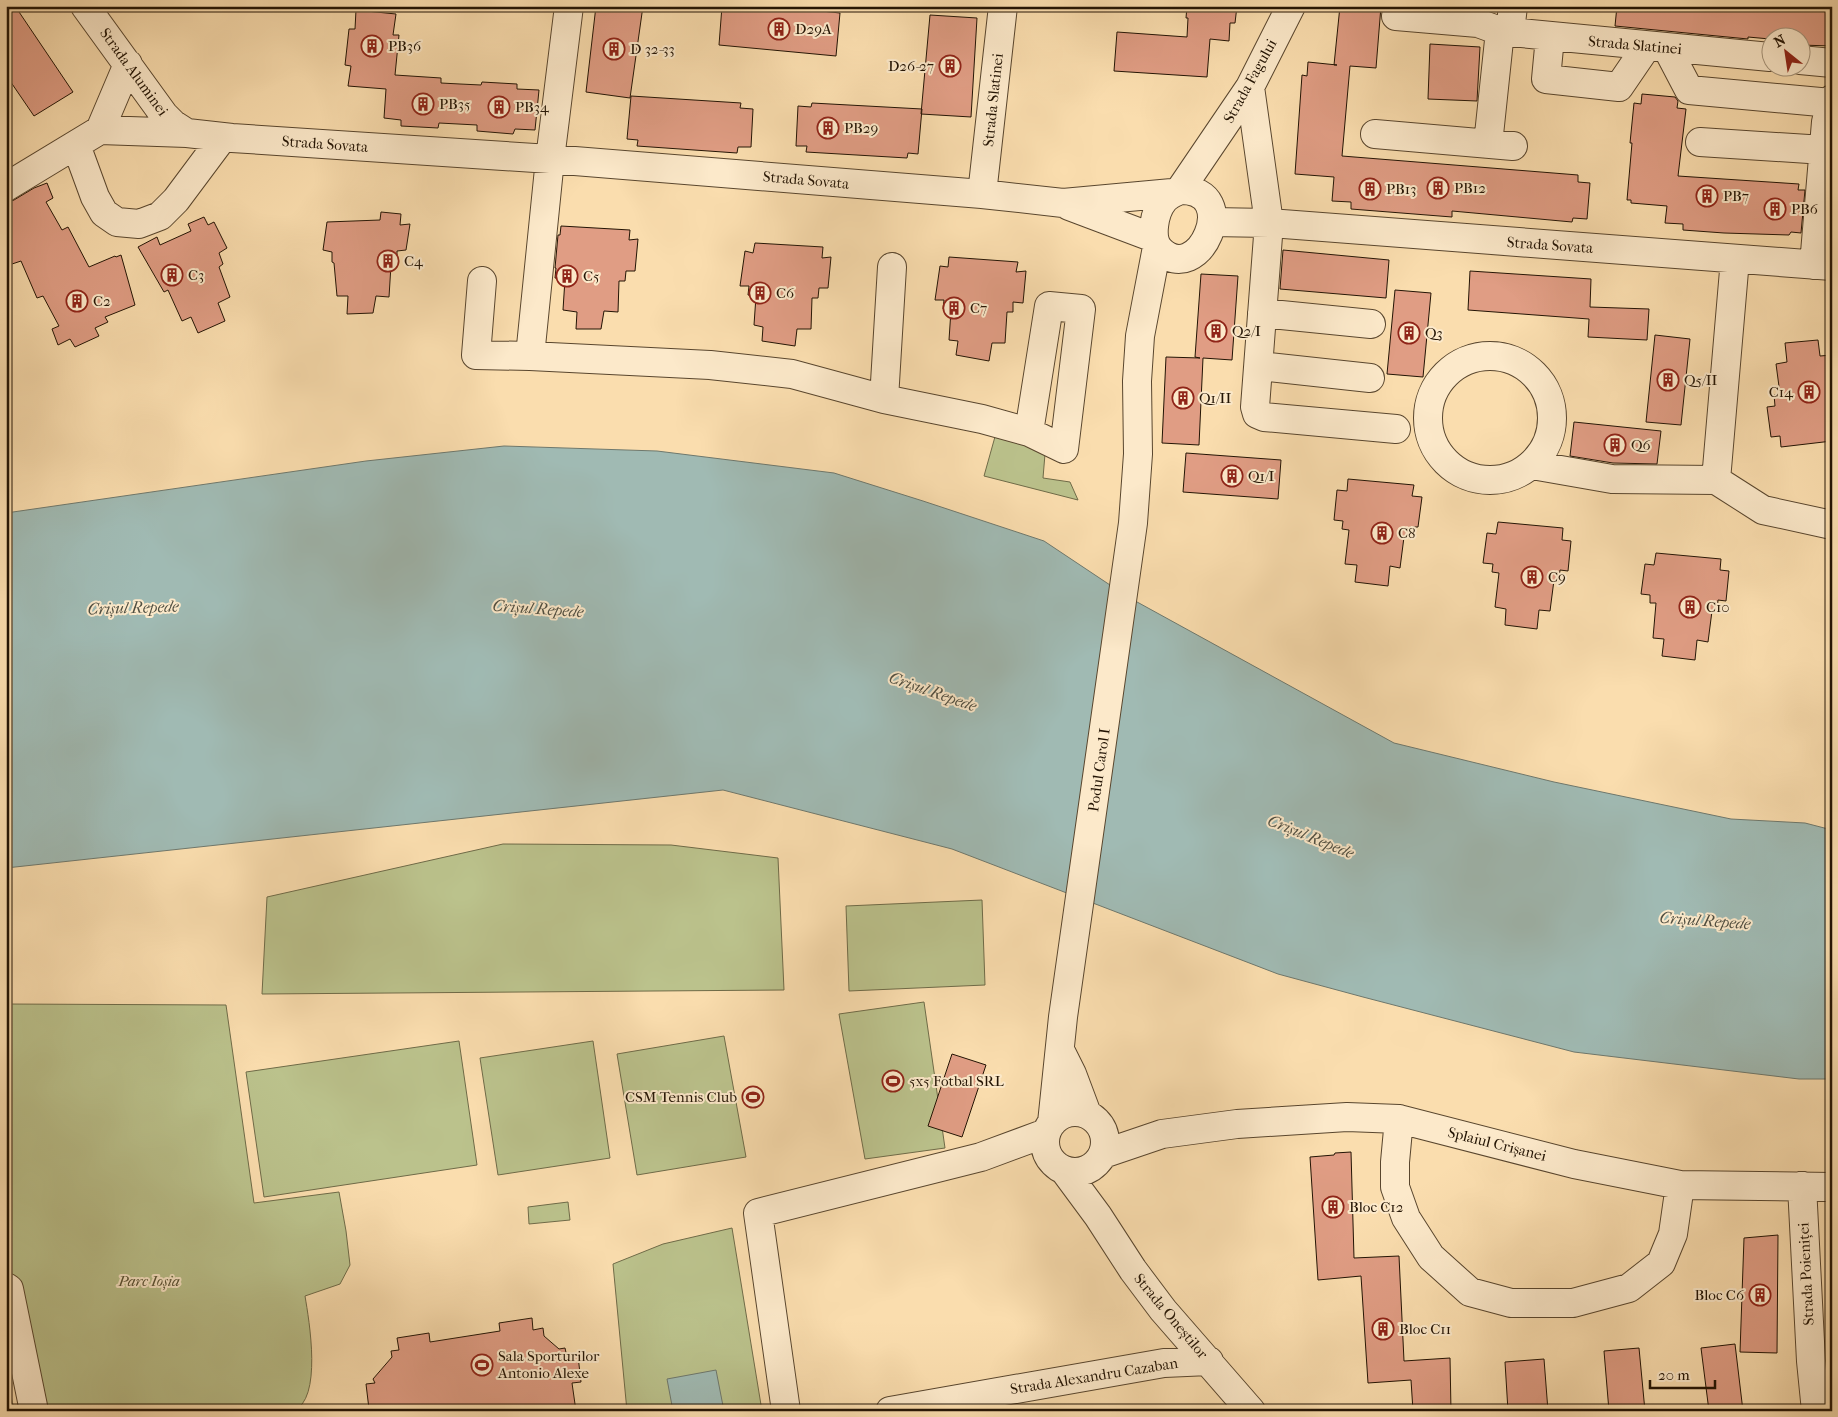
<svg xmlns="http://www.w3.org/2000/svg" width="1838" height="1417" font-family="'IM FELL French Canon',serif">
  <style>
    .green { fill: #bbc28c; stroke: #6f6b48 }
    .water { fill: #a0bab3; stroke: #6e786d }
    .building { fill: #e09d84; stroke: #231404 }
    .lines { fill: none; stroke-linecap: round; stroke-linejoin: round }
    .minor-casing { stroke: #59462e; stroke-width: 30 }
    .minor { stroke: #fce9ca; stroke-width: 28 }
    .labels { text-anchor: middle; stroke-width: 4; stroke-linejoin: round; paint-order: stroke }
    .poi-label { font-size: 15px; fill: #231404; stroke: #fce9ca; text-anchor: start }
    .street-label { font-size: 15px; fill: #231404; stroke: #fce9ca }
    .park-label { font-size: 15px; font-style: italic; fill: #585134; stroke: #fce9ca }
    .water-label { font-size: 16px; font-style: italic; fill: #4f4e41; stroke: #fce9ca }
  </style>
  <rect width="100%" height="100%" fill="#faddae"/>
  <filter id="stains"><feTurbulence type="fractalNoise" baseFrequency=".004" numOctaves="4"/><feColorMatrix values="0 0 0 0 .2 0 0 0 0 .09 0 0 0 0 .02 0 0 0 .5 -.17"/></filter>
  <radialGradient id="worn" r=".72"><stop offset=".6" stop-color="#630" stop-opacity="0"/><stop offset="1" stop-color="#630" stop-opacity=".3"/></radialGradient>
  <path class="green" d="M 998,426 L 1046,442 L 1043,478 L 1070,482 L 1078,500 L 984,476 Z
    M 503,844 L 671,845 L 778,858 L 784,990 L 262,994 L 267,897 Z
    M 982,900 L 985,985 L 849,991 L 846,906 Z
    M 924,1002 L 945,1148 L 865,1159 L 839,1014 Z
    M 6,1004 L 226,1005 L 254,1203 L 339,1192 L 346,1231 L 350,1265 L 340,1284 L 305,1296 C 309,1320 323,1400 293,1411 L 44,1411 L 25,1317 L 6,1268 Z
    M 724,1036 L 746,1157 L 637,1175 L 617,1054 Z
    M 459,1041 L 477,1165 L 264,1197 L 246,1072 Z
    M 593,1041 L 610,1158 L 498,1175 L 480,1058 Z
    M 568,1202 L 570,1220 L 529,1224 L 528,1207 Z
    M 732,1228 L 762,1411 L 627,1411 L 613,1264 L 663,1244 Z
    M 6,1369 L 14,1411 L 6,1411 Z"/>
  <path class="water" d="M 504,446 L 657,451 L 834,473 L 923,501 L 1044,541 L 1128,597 L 1394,743 L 1554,782 L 1731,819 L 1805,823 L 1832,830 L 1832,1079 L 1799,1079 L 1574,1052 L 1363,997 L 1278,974 L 952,849 L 723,790 L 6,868 L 6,513 L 366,461 Z
    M 716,1370 L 724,1411 L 673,1411 L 667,1379 Z"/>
  <path class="building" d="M 6,6 L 15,6 L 73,92 L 34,116 L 6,75 Z
    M 596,6 L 643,6 L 630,98 L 586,92 Z
    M 722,6 L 775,6 L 840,13 L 836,56 L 719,45 Z
    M 1187,6 L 1237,6 L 1235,23 L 1230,23 L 1229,41 L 1210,39 L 1207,77 L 1114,71 L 1117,32 L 1187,37 L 1188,18 L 1186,18 Z
    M 1340,6 L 1381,6 L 1376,68 L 1350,66 L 1342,156 L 1578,175 L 1578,182 L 1590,183 L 1587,219 L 1573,218 L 1572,222 L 1452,211 L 1452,217 L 1351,209 L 1351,202 L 1332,201 L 1334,177 L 1295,174 L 1302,75 L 1307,76 L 1308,62 L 1337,65 L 1334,65 Z
    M 1617,6 L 1832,6 L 1832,46 L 1800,45 L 1800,38 L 1770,38 L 1770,39 L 1748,37 L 1748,39 L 1615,26 Z
    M 356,10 L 396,14 L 393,35 L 399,35 L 395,75 L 441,78 L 441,83 L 460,84 L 481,85 L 482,82 L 517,84 L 517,89 L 539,90 L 535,130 L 515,129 L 513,134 L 477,131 L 477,125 L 439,123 L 438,128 L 401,126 L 401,120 L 384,118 L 386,89 L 348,86 L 351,66 L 345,65 L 349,29 L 355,29 Z
    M 930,15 L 977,18 L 971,117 L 921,114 Z
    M 1430,44 L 1480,47 L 1477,101 L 1428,99 Z
    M 1642,94 L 1675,97 L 1678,101 L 1677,108 L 1686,109 L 1678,176 L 1799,184 L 1798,190 L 1805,190 L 1801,233 L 1791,232 L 1789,235 L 1724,233 L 1683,230 L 1683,224 L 1665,223 L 1667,206 L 1631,203 L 1631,200 L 1627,200 L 1632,143 L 1630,143 L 1634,103 L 1641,104 Z
    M 631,96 L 741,103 L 740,108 L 753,109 L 751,147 L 738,147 L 737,153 L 637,146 L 638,140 L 627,139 Z
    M 812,103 L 922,109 L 918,154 L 908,153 L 907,158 L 806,152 L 807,146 L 796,146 L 798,106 L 811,107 Z
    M 47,183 L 53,198 L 46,202 L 62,230 L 68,227 L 89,267 L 115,256 L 116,257 L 121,255 L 135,305 L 105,317 L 108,322 L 95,328 L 99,336 L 75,347 L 70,339 L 58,345 L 52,329 L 59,326 L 43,296 L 37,298 L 21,261 L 6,266 L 6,203 L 14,200 L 34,188 Z
    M 381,212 L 401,214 L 400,225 L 410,224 L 406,250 L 397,251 L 397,265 L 391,265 L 389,297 L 376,296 L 373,313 L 347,314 L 348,296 L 337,296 L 334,263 L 332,262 L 332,252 L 323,250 L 327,222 L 380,220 Z
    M 204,217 L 208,225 L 214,222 L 227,248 L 219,253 L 223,264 L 219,267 L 230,297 L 218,303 L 225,321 L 198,333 L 191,317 L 182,321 L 168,290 L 164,292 L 138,247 L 157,237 L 160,245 L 191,231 L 188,224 Z
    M 561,226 L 630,230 L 629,240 L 638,239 L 635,271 L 626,271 L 625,281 L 619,281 L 618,312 L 604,311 L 601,329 L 576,329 L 577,312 L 563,310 L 565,279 L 555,278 L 556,268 L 555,268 L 558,235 L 560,235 Z
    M 755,243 L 823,247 L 822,258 L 831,257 L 828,288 L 819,288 L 818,298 L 812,298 L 811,329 L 797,329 L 795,346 L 762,341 L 763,327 L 754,325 L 756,296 L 748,295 L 749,286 L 740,286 L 745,251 L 753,253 Z
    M 1283,250 L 1389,260 L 1386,298 L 1280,289 Z
    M 949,257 L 1018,262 L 1016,272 L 1026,271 L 1023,303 L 1013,302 L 1013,312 L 1007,312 L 1005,343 L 992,343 L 989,361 L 956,355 L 958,341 L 949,340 L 951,310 L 943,309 L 944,300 L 935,300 L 940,266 L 948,267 Z
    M 1470,271 L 1591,279 L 1590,307 L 1649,309 L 1647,340 L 1588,337 L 1589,319 L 1468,310 Z
    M 1201,274 L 1238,276 L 1232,360 L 1203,358 L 1199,445 L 1162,443 L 1166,357 L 1200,358 L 1195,357 Z
    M 1395,290 L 1431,293 L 1423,377 L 1387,374 Z
    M 1655,335 L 1690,339 L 1681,425 L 1646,422 Z
    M 1818,340 L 1820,356 L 1832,355 L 1832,441 L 1781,447 L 1780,436 L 1771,437 L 1767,407 L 1775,406 L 1774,395 L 1780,394 L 1776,364 L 1787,362 L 1785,343 Z
    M 1574,422 L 1661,431 L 1657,464 L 1613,463 L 1570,456 Z
    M 1186,453 L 1281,460 L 1278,499 L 1183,492 Z
    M 1348,479 L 1414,485 L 1412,496 L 1422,497 L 1418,527 L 1410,527 L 1409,538 L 1404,537 L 1400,568 L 1390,566 L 1388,586 L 1355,582 L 1357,565 L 1345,564 L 1349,530 L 1342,529 L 1343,521 L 1334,520 L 1337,490 L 1347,491 Z
    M 1498,522 L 1563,528 L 1562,540 L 1571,541 L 1568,571 L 1560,570 L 1559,581 L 1554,580 L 1550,611 L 1539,610 L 1537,629 L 1505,625 L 1506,609 L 1495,607 L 1499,573 L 1492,572 L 1493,564 L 1483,563 L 1487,533 L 1496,534 Z
    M 1656,553 L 1721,559 L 1720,570 L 1729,571 L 1726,601 L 1718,600 L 1717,611 L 1712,611 L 1708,642 L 1697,640 L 1695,660 L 1662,656 L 1664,639 L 1653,638 L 1656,603 L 1650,603 L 1650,595 L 1641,594 L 1645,564 L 1654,565 Z
    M 952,1054 L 986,1065 L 962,1137 L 928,1126 Z
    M 1351,1152 L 1354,1258 L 1399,1256 L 1404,1361 L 1450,1358 L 1451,1411 L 1413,1411 L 1411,1380 L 1368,1383 L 1361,1276 L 1318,1280 L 1310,1157 L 1334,1155 L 1335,1153 Z
    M 1778,1235 L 1777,1353 L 1740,1352 L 1744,1238 Z
    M 532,1318 L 533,1330 L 543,1328 L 544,1336 L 559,1349 L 565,1348 L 567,1357 L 578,1356 L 581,1382 L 572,1383 L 576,1411 L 375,1411 L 375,1408 L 369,1409 L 366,1384 L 375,1383 L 373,1379 L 392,1357 L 391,1351 L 399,1350 L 397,1338 L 429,1333 L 430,1342 L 500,1331 L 499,1323 Z
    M 1735,1344 L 1743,1411 L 1709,1411 L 1701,1348 Z
    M 1639,1348 L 1645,1411 L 1609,1411 L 1604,1351 Z
    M 1544,1359 L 1548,1411 L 1508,1411 L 1505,1362 Z"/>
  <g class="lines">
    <g class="minor-casing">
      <path id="minor" d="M 85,6 L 164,115 L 173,124 L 187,133
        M 1396,16 L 1478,23 L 1500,31 L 1488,144
        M 1500,31 L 1770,57
        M 1510,32 L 1513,6
        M 1550,37 L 1546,79 L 1619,87 L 1647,46
        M 1667,48 L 1689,90 L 1831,103
        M 1800,60 L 1832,63
        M 1250,87 L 1269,223 L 1255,407 L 1257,414 L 1264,417 L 1396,429
        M 100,130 L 128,64
        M 1375,134 L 1513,146
        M 1700,142 L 1824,150
        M 76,145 L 95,197 L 104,213 L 117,222 L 139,224 L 160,216 L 176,200 L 223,137
        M 6,187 L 100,130 L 187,133 L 232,138 L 550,159 L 982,194 L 1063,203 L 1172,193
        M 1180,190 L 1250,87 L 1291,6
        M 1180,190 C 1244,189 1198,289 1160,250 C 1149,239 1154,212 1164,200 C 1168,195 1174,193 1180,190 Z
        M 982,194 L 1003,6
        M 1069,206 L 1154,238
        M 1212,222 L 1269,223 L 1832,266
        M 1814,265 L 1826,122 L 1832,99
        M 482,281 L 476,355 L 530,356 L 710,365 L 792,374 L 884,399 L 982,419 L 1029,432 L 1049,306 L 1081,309 L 1064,449 L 1029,432
        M 1262,313 L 1371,324
        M1428 418a62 62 0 1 1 124 0a62 62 0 1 1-124 0Z
        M 530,356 L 550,159 L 569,6
        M 1259,366 L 1370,378
        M 884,399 L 892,267
        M 1532,465 L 1612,479 L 1716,480 L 1763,510 L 1832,525
        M 1716,480 L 1735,259
        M 1060,1050 L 1072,1074 L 1087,1114
        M1045 1142a30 30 0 1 1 60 0a30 30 0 1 1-60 0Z
        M 1399,1119 L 1395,1162 L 1395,1187 L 1406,1218 L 1431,1257 L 1470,1292 L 1511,1303 L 1573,1303 L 1629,1288 L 1661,1263 L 1673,1234 L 1680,1185
        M 1052,1123 L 1063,1017 L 1133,523 L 1138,454 L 1137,381 L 1140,336 L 1157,247
        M 1103,1154 L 1162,1134 L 1237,1124 L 1347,1117 L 1399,1119 L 1574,1164 L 1680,1185 L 1832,1187
        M 1064,1170 L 1098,1216 L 1133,1270 L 1163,1310 L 1251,1411
        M 1802,1186 L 1811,1361 L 1816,1411
        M 6,1287 L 9,1289 L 34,1411
        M 786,1411 L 758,1213 L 981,1157 L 1046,1133
        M 890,1411 L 1164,1363 L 1209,1361"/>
    </g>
    <use href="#minor" class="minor"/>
  </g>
  <defs>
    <g id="building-ring" transform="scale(1.125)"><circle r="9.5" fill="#fce9ca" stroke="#8f2418" stroke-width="1.5"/><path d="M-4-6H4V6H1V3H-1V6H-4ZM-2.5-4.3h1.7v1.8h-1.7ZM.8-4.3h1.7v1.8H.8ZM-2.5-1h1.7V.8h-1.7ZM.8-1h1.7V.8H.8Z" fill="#8f2418"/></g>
    <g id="stadium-ring" transform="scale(1.125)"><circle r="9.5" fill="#fce9ca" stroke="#8f2418" stroke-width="1.5"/><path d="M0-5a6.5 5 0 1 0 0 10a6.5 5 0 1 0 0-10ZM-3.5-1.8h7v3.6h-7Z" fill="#8f2418"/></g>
  </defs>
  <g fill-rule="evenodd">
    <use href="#building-ring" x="779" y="29"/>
    <use href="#building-ring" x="372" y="46"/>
    <use href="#building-ring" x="614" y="49"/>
    <use href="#building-ring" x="950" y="66"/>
    <use href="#building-ring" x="423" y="104"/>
    <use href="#building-ring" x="499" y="107"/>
    <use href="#building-ring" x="828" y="128"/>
    <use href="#building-ring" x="1438" y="188"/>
    <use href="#building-ring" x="1370" y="189"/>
    <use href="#building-ring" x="1707" y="196"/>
    <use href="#building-ring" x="1775" y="209"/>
    <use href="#building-ring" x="388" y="261"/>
    <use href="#building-ring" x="172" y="275"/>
    <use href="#building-ring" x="567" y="276"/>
    <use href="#building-ring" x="760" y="293"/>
    <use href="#building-ring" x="77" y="301"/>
    <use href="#building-ring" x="954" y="308"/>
    <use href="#building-ring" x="1216" y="331"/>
    <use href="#building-ring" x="1409" y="333"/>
    <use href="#building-ring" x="1668" y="380"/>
    <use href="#building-ring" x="1809" y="392"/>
    <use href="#building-ring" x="1183" y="398"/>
    <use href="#building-ring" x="1615" y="445"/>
    <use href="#building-ring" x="1232" y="476"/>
    <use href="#building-ring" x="1382" y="533"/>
    <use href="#building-ring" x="1532" y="577"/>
    <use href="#building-ring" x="1690" y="607"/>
    <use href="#stadium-ring" x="893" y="1081"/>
    <use href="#stadium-ring" x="753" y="1097"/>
    <use href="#building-ring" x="1333" y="1207"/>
    <use href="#building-ring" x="1760" y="1295"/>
    <use href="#building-ring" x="1383" y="1329"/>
    <use href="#stadium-ring" x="482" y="1365"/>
  </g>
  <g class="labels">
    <g class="poi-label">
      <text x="795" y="34">D29A</text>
      <text x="388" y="51">PB36</text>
      <text x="630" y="54">D 32-33</text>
      <text x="934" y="71" text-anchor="end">D26-27</text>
      <text x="439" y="109">PB35</text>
      <text x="515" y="112">PB34</text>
      <text x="844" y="133">PB29</text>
      <text x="1454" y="193">PB12</text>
      <text x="1386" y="194">PB13</text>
      <text x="1723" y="201">PB7</text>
      <text x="1791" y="214">PB6</text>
      <text x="404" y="266">C4</text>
      <text x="188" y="280">C3</text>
      <text x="583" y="281">C5</text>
      <text x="776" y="298">C6</text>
      <text x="93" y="306">C2</text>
      <text x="970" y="313">C7</text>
      <text x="1232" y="336">Q2/I</text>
      <text x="1425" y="338">Q3</text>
      <text x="1684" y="385">Q5/II</text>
      <text x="1793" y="397" text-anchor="end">C14</text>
      <text x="1199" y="403">Q1/II</text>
      <text x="1631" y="450">Q6</text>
      <text x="1248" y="481">Q1/I</text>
      <text x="1398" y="538">C8</text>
      <text x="1548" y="582">C9</text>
      <text x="1706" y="612">C10</text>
      <text x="909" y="1086">5x5 Fotbal SRL</text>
      <text x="737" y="1102" text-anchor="end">CSM Tennis Club</text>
      <text x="1349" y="1212">Bloc C12</text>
      <text x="1744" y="1300" text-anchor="end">Bloc C6</text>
      <text x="1399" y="1334">Bloc C11</text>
      <text x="498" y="1361">Sala Sporturilor<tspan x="498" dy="17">Antonio Alexe</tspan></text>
    </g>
    <g class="street-label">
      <text transform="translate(1635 45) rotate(5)" y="5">Strada Slatinei</text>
      <text transform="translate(134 72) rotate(54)" y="5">Strada Aluminei</text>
      <text transform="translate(1250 81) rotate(-61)" y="5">Strada Fagului</text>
      <text transform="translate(993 100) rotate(-84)" y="5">Strada Slatinei</text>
      <text transform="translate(325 144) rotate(4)" y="5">Strada Sovata</text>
      <text transform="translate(806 180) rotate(5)" y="5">Strada Sovata</text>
      <text transform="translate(1550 245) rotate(4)" y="5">Strada Sovata</text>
      <text transform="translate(1099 770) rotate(-82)" y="5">Podul Carol I</text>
      <text transform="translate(1497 1144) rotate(14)" y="5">Splaiul Crișanei</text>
      <text transform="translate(1806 1274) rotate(-93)" y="5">Strada Poieniței</text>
      <text transform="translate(1171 1316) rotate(50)" y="5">Strada Oneștilor</text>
      <text transform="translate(1094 1376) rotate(-9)" y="5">Strada Alexandru Cazaban</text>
    </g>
    <g class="park-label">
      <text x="149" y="1286">Parc Ioșia</text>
    </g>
    <g class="water-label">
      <text transform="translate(133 607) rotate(-2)" y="6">Crișul Repede</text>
      <text transform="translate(538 608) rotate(4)" y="6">Crișul Repede</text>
      <text transform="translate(933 691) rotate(19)" y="6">Crișul Repede</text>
      <text transform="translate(1311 836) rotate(22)" y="6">Crișul Repede</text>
      <text transform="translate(1705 920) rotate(4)" y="6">Crișul Repede</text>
    </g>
  </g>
  <rect width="1838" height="1417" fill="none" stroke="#faddae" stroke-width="25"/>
  <rect x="8" y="8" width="1823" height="1402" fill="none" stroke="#231404" stroke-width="2.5"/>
  <rect x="12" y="12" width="1813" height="1392" fill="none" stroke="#231404"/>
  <g transform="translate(1786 52) rotate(330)"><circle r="24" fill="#fce9ca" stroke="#a5947b"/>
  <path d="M0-4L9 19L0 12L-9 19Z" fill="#8f2418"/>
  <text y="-8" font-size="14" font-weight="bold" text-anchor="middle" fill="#231404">N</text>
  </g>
  <path d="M1650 1380v8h65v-8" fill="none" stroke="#231404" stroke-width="2.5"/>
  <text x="1658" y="1380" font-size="15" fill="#231404" stroke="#fce9ca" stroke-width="4" paint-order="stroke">20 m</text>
  <rect width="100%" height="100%" filter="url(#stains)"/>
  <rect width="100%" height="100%" fill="url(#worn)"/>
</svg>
